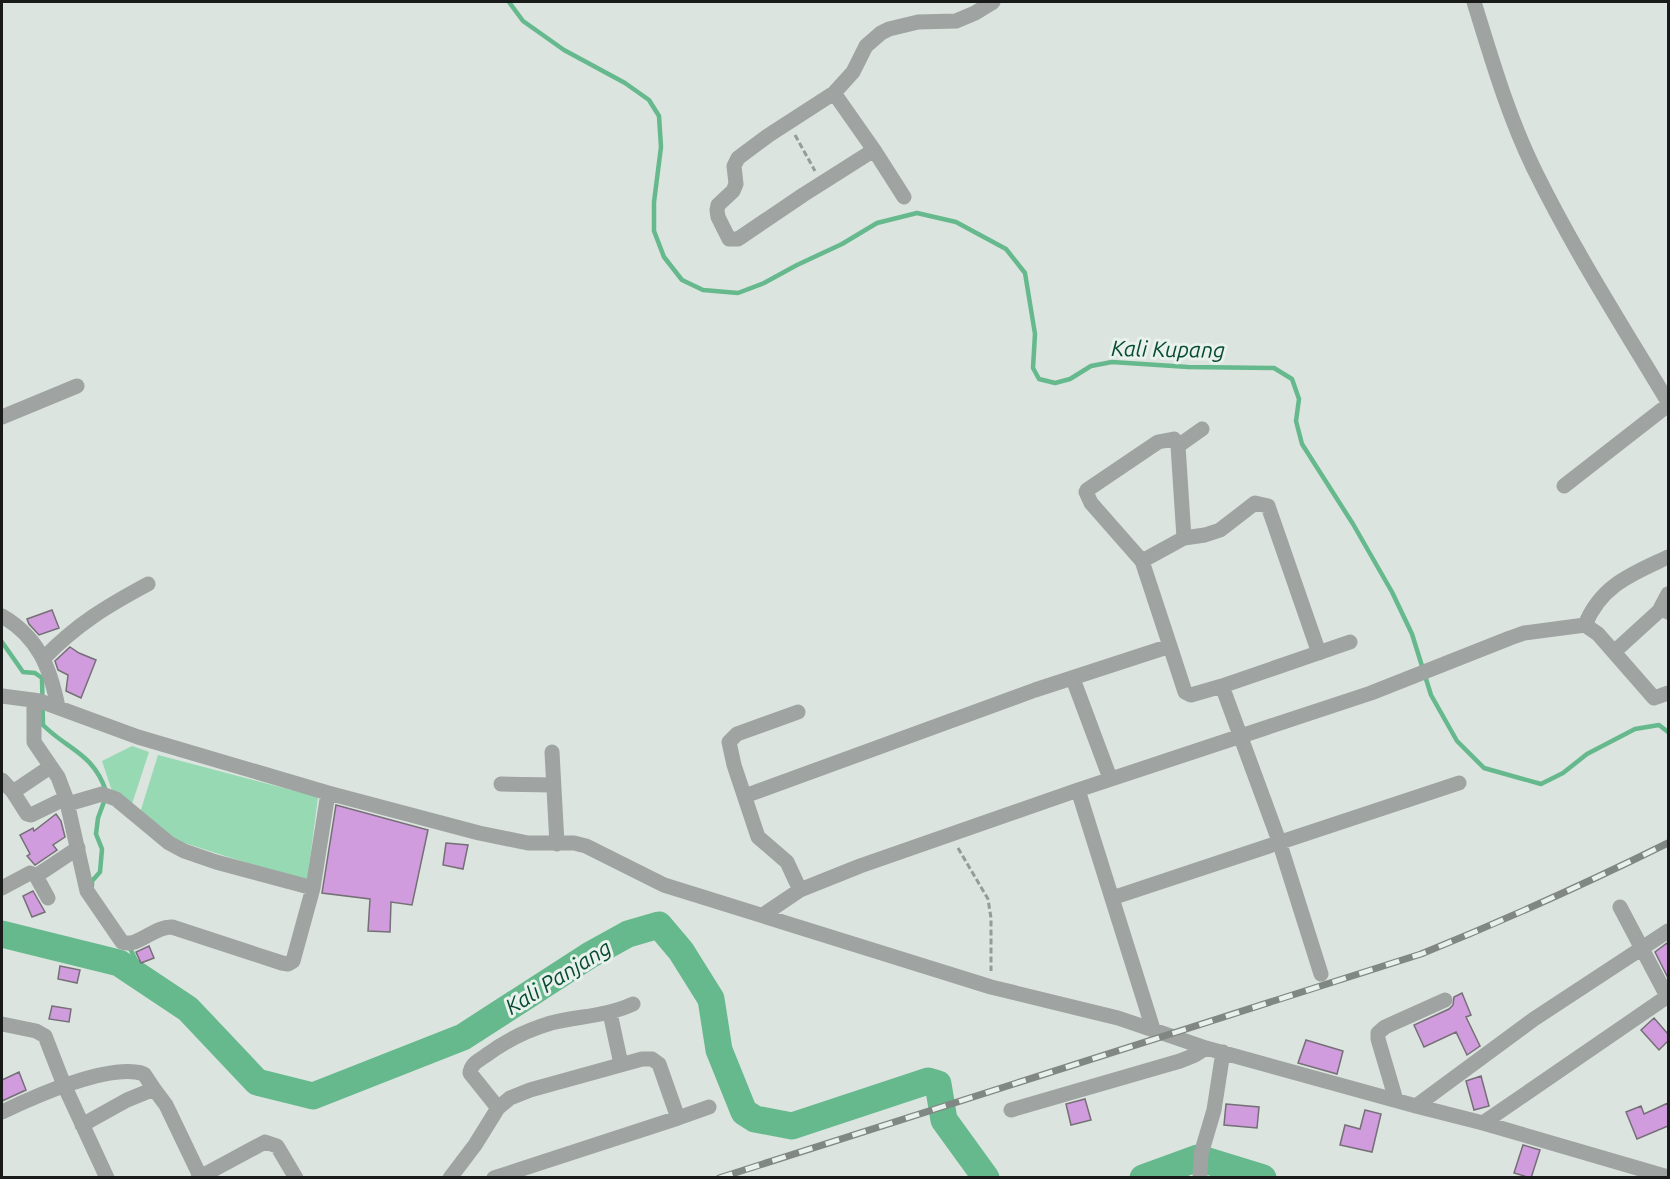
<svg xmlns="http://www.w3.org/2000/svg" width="1670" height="1179" font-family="Ubuntu,sans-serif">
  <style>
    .green { fill: #96d9b3 }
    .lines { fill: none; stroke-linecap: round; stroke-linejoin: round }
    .stream { stroke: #65b98c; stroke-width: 4.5 }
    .river { stroke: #65b98c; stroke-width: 27 }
    .building { fill: #d09cdd; stroke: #756f76; stroke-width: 1.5 }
    .path { stroke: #959c98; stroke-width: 3; stroke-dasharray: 6 3; stroke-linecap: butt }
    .street { stroke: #9fa3a1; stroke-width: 15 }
    .rail-casing { stroke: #818783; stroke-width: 7 }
    .rail { stroke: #e9f1ec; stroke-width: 4.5; stroke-dasharray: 14; stroke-linecap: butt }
    .labels { text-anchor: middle; stroke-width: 6; stroke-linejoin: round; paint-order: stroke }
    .water-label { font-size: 22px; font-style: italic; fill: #064c30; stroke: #e9f1ec }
  </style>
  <rect width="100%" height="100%" fill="#dbe4df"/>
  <path class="green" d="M 132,746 L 149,752 L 131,807 L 112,791 L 102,761 Z
    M 158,755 L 318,797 L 307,882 L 172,839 L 139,816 Z"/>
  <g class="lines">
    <path class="stream" d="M 509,2 L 523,21 L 564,50 L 625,83 L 649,100 L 659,116 L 661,147 L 654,202 L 654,231 L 664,257 L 682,280 L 703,290 L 738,293 L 764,283 L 797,265 L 842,244 L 877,223 L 917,213 L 956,222 L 1006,249 L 1025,273 L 1035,334 L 1033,368 L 1039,379 L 1055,383 L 1070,379 L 1091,366 L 1112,362 L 1188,367 L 1274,368 L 1292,379 L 1299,399 L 1296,421 L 1302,444 L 1353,524 L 1392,592 L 1412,634 L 1431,695 L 1457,741 L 1484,768 L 1541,784 L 1563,773 L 1587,754 L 1635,729 L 1659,725 L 1668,732
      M 2,642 L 23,672 L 35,673 L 42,678 L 43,725 C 68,750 93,753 106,791
      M 92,886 L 92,881 L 100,872 L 102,849 L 96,834 L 98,818 L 105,799
      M 129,946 L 137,963 L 137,975"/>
    <path class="river" d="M 2,934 L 119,963 L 188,1009 L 257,1082 L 313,1096 L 463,1037 L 590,955 L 628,934 L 659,925 L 681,951 L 711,999 L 719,1050 L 744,1112 L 755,1119 L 792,1126 L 928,1081 L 938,1084 L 944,1120 L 986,1178
      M 1143,1178 L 1198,1158 L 1263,1178"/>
  </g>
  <path class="building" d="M 52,610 L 59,628 L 39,635 L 29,624 L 27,619 Z
    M 70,647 L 79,653 L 96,660 L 81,698 L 66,691 L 68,675 L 58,670 L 55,661 Z
    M 336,805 L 428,830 L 412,905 L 391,902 L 390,932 L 368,931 L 370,899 L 322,893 Z
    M 56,814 L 61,821 L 65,837 L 53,845 L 57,850 L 35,865 L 34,864 L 27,856 L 30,854 L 20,835 L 33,828 L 34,831 Z
    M 446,843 L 468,845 L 463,869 L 443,865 Z
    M 33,891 L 45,912 L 32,917 L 23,896 Z
    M 1667,943 L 1668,946 L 1668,978 L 1655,952 Z
    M 149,946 L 154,958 L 141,963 L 136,952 Z
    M 60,966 L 80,970 L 77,983 L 58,979 Z
    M 1462,993 L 1471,1015 L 1466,1017 L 1480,1046 L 1467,1055 L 1456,1032 L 1424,1047 L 1414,1025 L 1449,1009 L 1453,1005 L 1454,997 Z
    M 52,1006 L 71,1009 L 69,1022 L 49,1019 Z
    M 1654,1018 L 1668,1034 L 1668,1041 L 1659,1050 L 1641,1030 Z
    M 1306,1040 L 1343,1051 L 1337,1074 L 1298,1063 Z
    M 19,1072 L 26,1090 L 2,1101 L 2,1080 Z
    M 1481,1076 L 1489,1106 L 1474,1110 L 1466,1081 Z
    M 1085,1099 L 1091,1120 L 1071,1125 L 1066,1104 Z
    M 1668,1103 L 1668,1126 L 1637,1139 L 1626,1112 L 1641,1106 L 1644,1114 Z
    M 1226,1104 L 1259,1107 L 1257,1128 L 1224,1125 Z
    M 1365,1110 L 1381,1114 L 1372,1152 L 1340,1145 L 1345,1125 L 1360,1129 Z
    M 1523,1145 L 1540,1150 L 1531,1178 L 1514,1173 Z"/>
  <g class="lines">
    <path class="path" d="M 795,135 L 815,171
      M 958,848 L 988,899 L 991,918 L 991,971"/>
    <path class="street" d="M 1474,2 C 1492,60 1509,119 1536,173 C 1575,252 1623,327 1668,402
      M 834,93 L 874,150 L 803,195 L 738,239 L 729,239 L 718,217 L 717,210 L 718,205 L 733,191 L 736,184 L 734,166 L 738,158 L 769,135 L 834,93 L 853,72 L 866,46 L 881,33 L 889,29 L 918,22 L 956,21 L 975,13 L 993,2
      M 874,150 L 904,197
      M 2,417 L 77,386
      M 1178,446 L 1202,429
      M 1564,486 L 1668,405
      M 1142,561 L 1091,503 L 1086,492 L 1087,490 L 1158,442 L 1174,439 L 1178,446 L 1184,538
      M 1659,611 L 1668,594
      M 2,616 C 38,637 50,667 58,707
      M 1585,625 C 1601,585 1632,574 1668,557
      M 1170,646 L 1142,561 L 1184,538 L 1205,535 L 1220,530 L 1255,503 L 1268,506 L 1319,653
      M 1614,652 L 1659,611 L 1663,610 L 1668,612
      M 44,658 C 77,624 107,606 148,584
      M 1073,679 L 1110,778
      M 1222,686 L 1279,841 L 1321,974
      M 2,696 L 40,701 L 138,737 L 328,793 L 479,833 L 528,843 L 574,843 L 586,846 L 664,885 L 991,987 L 1118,1018 L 1206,1048 L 1416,1106 L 1483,1123 L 1668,1177
      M 34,700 L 34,742 L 58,777 L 66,798 L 87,891 L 122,942 C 138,948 154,926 172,927 L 282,963 L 288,964 L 293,961 L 313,888 L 328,793
      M 552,752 L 557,844
      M 2,780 L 13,792 L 50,767
      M 501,784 L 553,785
      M 1078,790 L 1153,1029
      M 13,792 L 27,814 L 31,815 L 66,798
      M 745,796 L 1035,690 L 1170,646 L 1185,692 L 1191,695 L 1222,686 L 1350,642
      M 68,804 L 102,794 L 116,799 L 169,843 L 184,851 L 216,862 L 313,888
      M 36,876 L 78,848
      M 2,888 L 30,873 L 36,876 L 48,898
      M 800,890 L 860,866 L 1078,790 L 1371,693 L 1510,638 L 1524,633 L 1585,625 L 1598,634 L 1654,698 L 1668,693
      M 1112,898 L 1459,783
      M 1620,907 L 1668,998
      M 763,915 L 800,890 L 787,862 L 758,837 L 734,765 L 729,742 L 737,734 L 798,712
      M 610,1013 L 621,1064
      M 2,1024 L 36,1031 L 45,1036 L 64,1085 L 107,1178
      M 1396,1100 L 1378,1039 L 1378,1033 L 1385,1027 L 1445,1000
      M 1416,1106 L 1534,1019 L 1668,931
      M 498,1108 L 470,1073 C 471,1064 478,1061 485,1056 C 505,1041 527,1030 551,1023 C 579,1016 607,1016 633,1004
      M 1011,1110 L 1180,1061 L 1195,1055 L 1206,1048
      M 2,1112 C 33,1097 111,1062 144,1074 L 154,1089
      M 678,1118 L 709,1107
      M 1483,1123 L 1668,996
      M 82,1125 L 127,1100 L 154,1089 L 166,1105 L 201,1178
      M 198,1178 L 265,1142 L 277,1146 L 296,1178
      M 450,1178 L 475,1145 L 498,1108 L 510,1098 L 530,1090 L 642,1059 L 652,1059 L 659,1064 L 678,1118 L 494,1178
      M 1200,1178 L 1201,1154 L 1214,1110 L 1223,1052"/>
    <g class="rail-casing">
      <path id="rail" d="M 719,1178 L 1421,954 C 1505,920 1587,883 1668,843"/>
    </g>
    <use href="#rail" class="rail"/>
  </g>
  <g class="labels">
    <g class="water-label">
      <text transform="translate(1168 349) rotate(1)" y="8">Kali Kupang</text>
      <text transform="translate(558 977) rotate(-32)" y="8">Kali Panjang</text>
    </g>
  </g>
  <rect width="1670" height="1179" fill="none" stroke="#181b19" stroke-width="6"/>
</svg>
